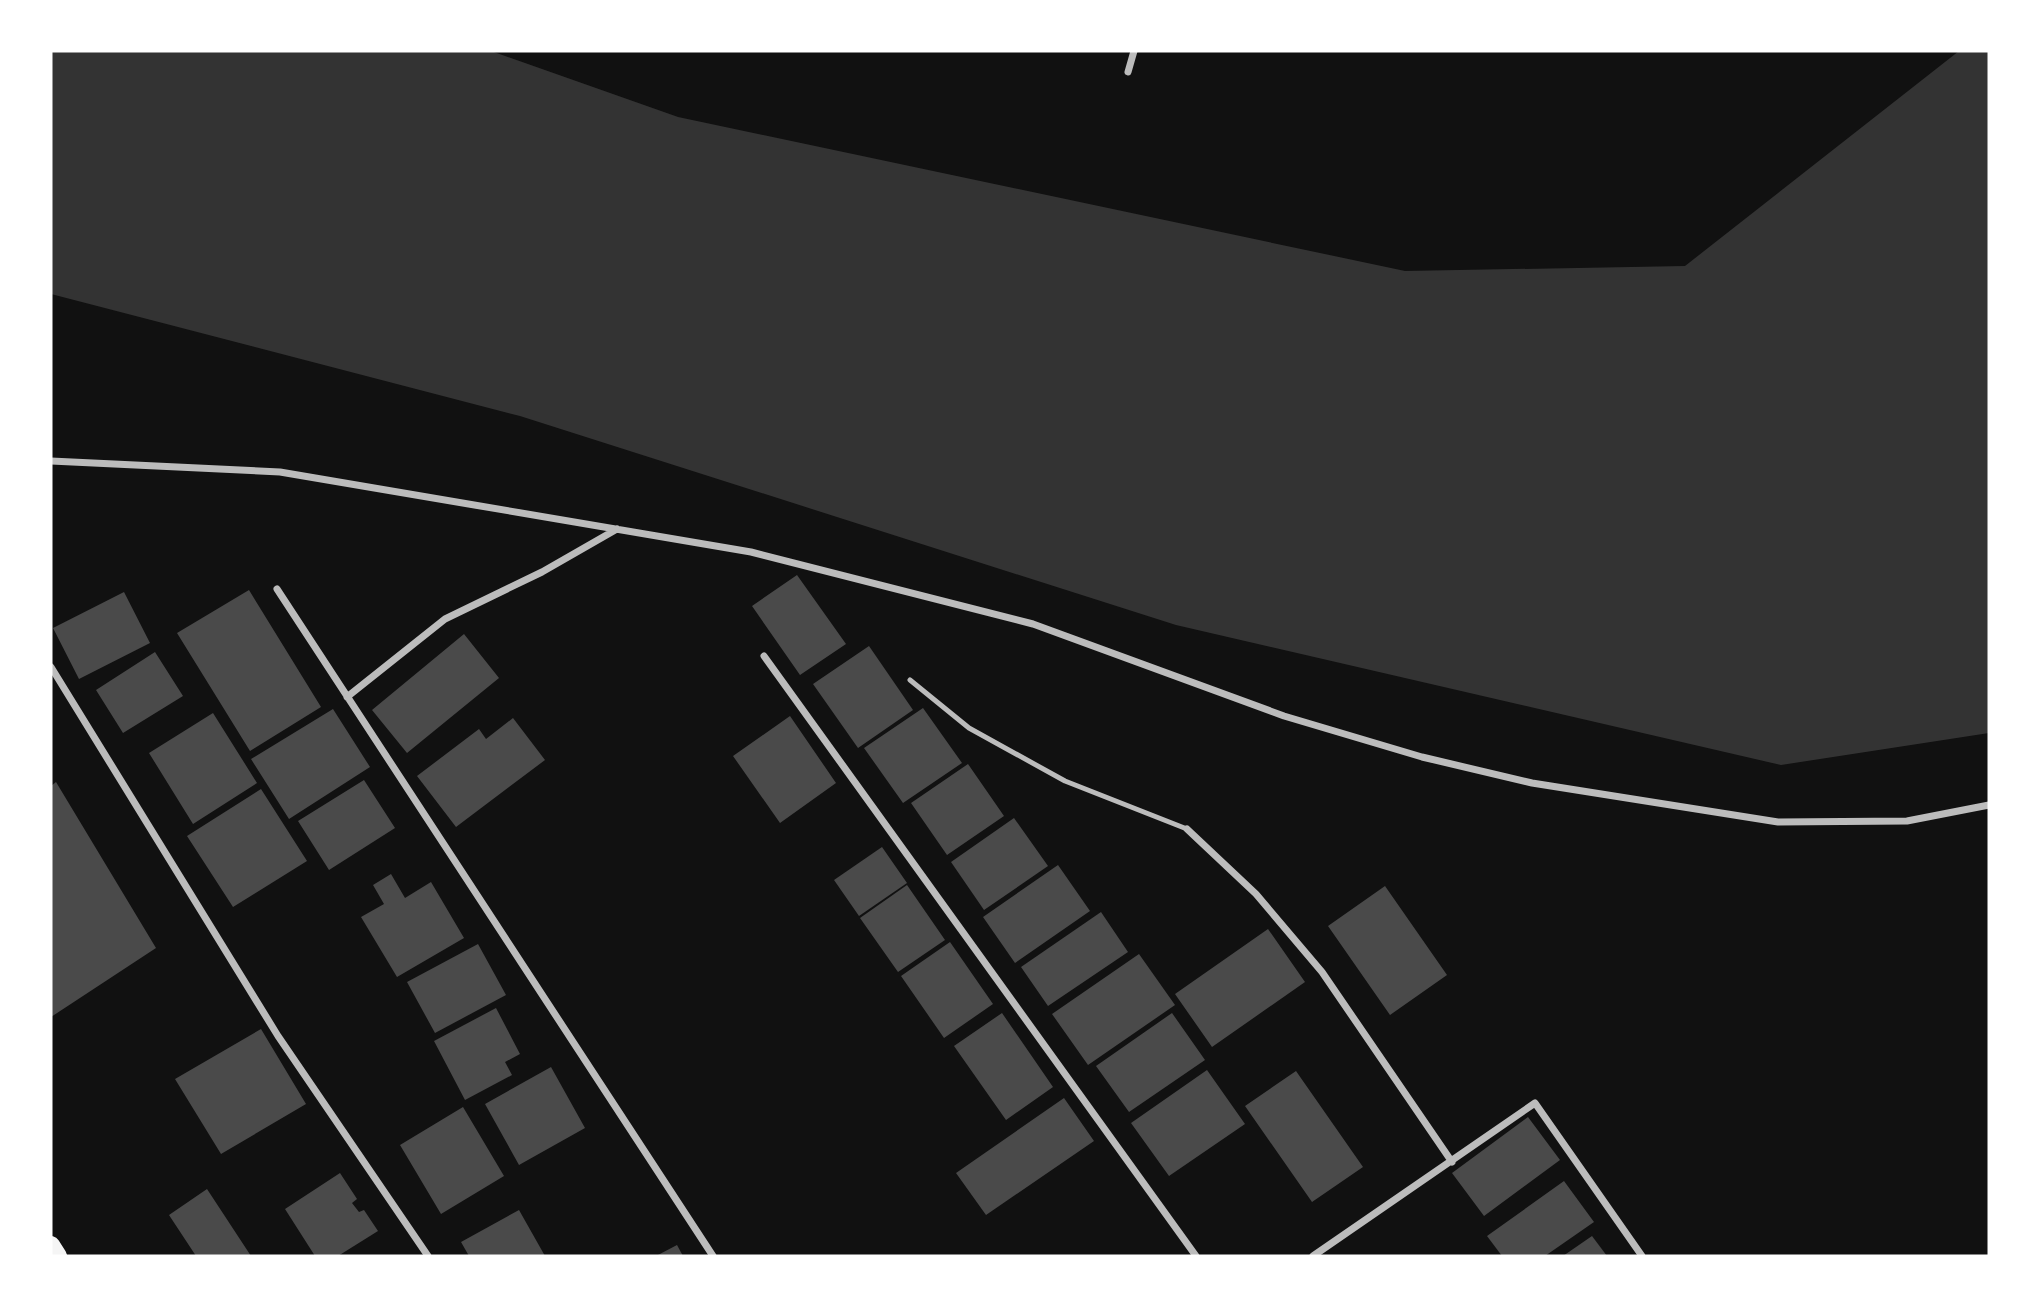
<svg xmlns="http://www.w3.org/2000/svg" width="2040" height="1307" font-family="'Space Grotesk',sans-serif">
  <style>
    .water { fill: #333 }
    .building { fill: #4a4a4a }
    .lines { fill: none; stroke-linecap: round; stroke-linejoin: round }
    .service { stroke: #bcbcbc; stroke-width: 5 }
    .minor { stroke: #bcbcbc; stroke-width: 7 }
    .primary { stroke: #f5f5f5; stroke-width: 18 }
  </style>
  <rect width="100%" height="100%" fill="#111"/>
  <path class="water" d="M 51,51 L 491,51 L 678,117 L 1405,271 L 1685,266 L 1959,51 L 1989,51 L 1989,733 L 1781,765 L 1176,625 L 520,416 L 51,294 Z"/>
  <path class="building" d="M 797,575 L 846,644 L 800,675 L 752,606 Z
    M 249,590 L 321,707 L 250,751 L 177,633 Z
    M 124,592 L 150,643 L 79,679 L 53,628 Z
    M 464,634 L 499,678 L 407,753 L 372,710 Z
    M 869,646 L 913,710 L 858,748 L 813,684 Z
    M 155,652 L 183,696 L 123,733 L 96,690 Z
    M 923,708 L 962,763 L 903,803 L 864,748 Z
    M 333,709 L 370,767 L 289,819 L 251,759 Z
    M 213,713 L 257,783 L 193,824 L 149,753 Z
    M 790,716 L 836,783 L 780,823 L 733,756 Z
    M 513,718 L 545,760 L 456,827 L 417,776 L 479,729 L 486,739 Z
    M 968,764 L 1004,816 L 947,855 L 911,803 Z
    M 364,780 L 395,828 L 329,870 L 298,821 Z
    M 56,782 L 156,948 L 51,1017 L 51,786 Z
    M 261,789 L 307,861 L 233,907 L 187,836 Z
    M 1014,818 L 1048,866 L 984,910 L 951,862 Z
    M 882,847 L 907,883 L 859,916 L 834,880 Z
    M 1058,865 L 1090,911 L 1015,963 L 983,917 Z
    M 391,874 L 405,898 L 431,882 L 464,938 L 397,977 L 361,917 L 384,904 L 373,885 Z
    M 907,885 L 945,940 L 898,972 L 860,918 Z
    M 1385,886 L 1447,975 L 1390,1015 L 1328,926 Z
    M 1101,912 L 1128,952 L 1048,1006 L 1021,967 Z
    M 1268,929 L 1305,982 L 1212,1047 L 1175,994 Z
    M 950,942 L 993,1004 L 944,1038 L 901,976 Z
    M 478,944 L 506,995 L 435,1033 L 407,982 Z
    M 1139,954 L 1175,1005 L 1088,1065 L 1052,1014 Z
    M 496,1008 L 520,1054 L 505,1062 L 512,1075 L 465,1100 L 434,1041 Z
    M 1002,1013 L 1053,1087 L 1006,1120 L 954,1046 Z
    M 1172,1013 L 1205,1060 L 1129,1112 L 1096,1066 Z
    M 261,1029 L 306,1104 L 221,1154 L 175,1079 Z
    M 551,1067 L 585,1128 L 519,1165 L 485,1104 Z
    M 1207,1070 L 1245,1124 L 1169,1176 L 1131,1123 Z
    M 1296,1071 L 1363,1167 L 1312,1202 L 1245,1106 Z
    M 1064,1098 L 1094,1141 L 986,1215 L 956,1173 Z
    M 463,1107 L 504,1176 L 441,1214 L 400,1145 Z
    M 1528,1117 L 1560,1160 L 1484,1216 L 1452,1173 Z
    M 340,1173 L 357,1199 L 352,1203 L 359,1212 L 364,1210 L 378,1231 L 338,1256 L 315,1256 L 285,1209 Z
    M 1564,1181 L 1594,1222 L 1545,1256 L 1502,1256 L 1487,1236 Z
    M 207,1189 L 251,1256 L 196,1256 L 169,1215 Z
    M 519,1210 L 545,1256 L 469,1256 L 461,1242 Z
    M 1592,1236 L 1607,1256 L 1563,1256 Z
    M 677,1245 L 683,1256 L 656,1256 Z"/>
  <g class="lines">
    <path class="service" d="M 910,680 L 969,728 L 1065,781 L 1187,829"/>
    <path class="minor" d="M 1128,72 L 1134,51
      M 51,461 L 280,472 L 751,552 L 1033,624 L 1284,716 L 1422,757 L 1532,783 L 1778,822 L 1907,821 L 1989,805
      M 277,589 L 713,1256
      M 764,656 L 1196,1256
      M 51,667 L 278,1036 L 428,1256
      M 347,697 L 445,619 L 542,572 L 617,529
      M 1187,829 L 1256,894 L 1322,972 L 1452,1162
      M 1313,1256 L 1535,1103 L 1642,1256"/>
    <path class="primary" d="M 51,1245 L 58,1256"/>
  </g>
  <rect width="2040" height="1307" fill="none" stroke="#ffffff" stroke-width="105"/>
</svg>
